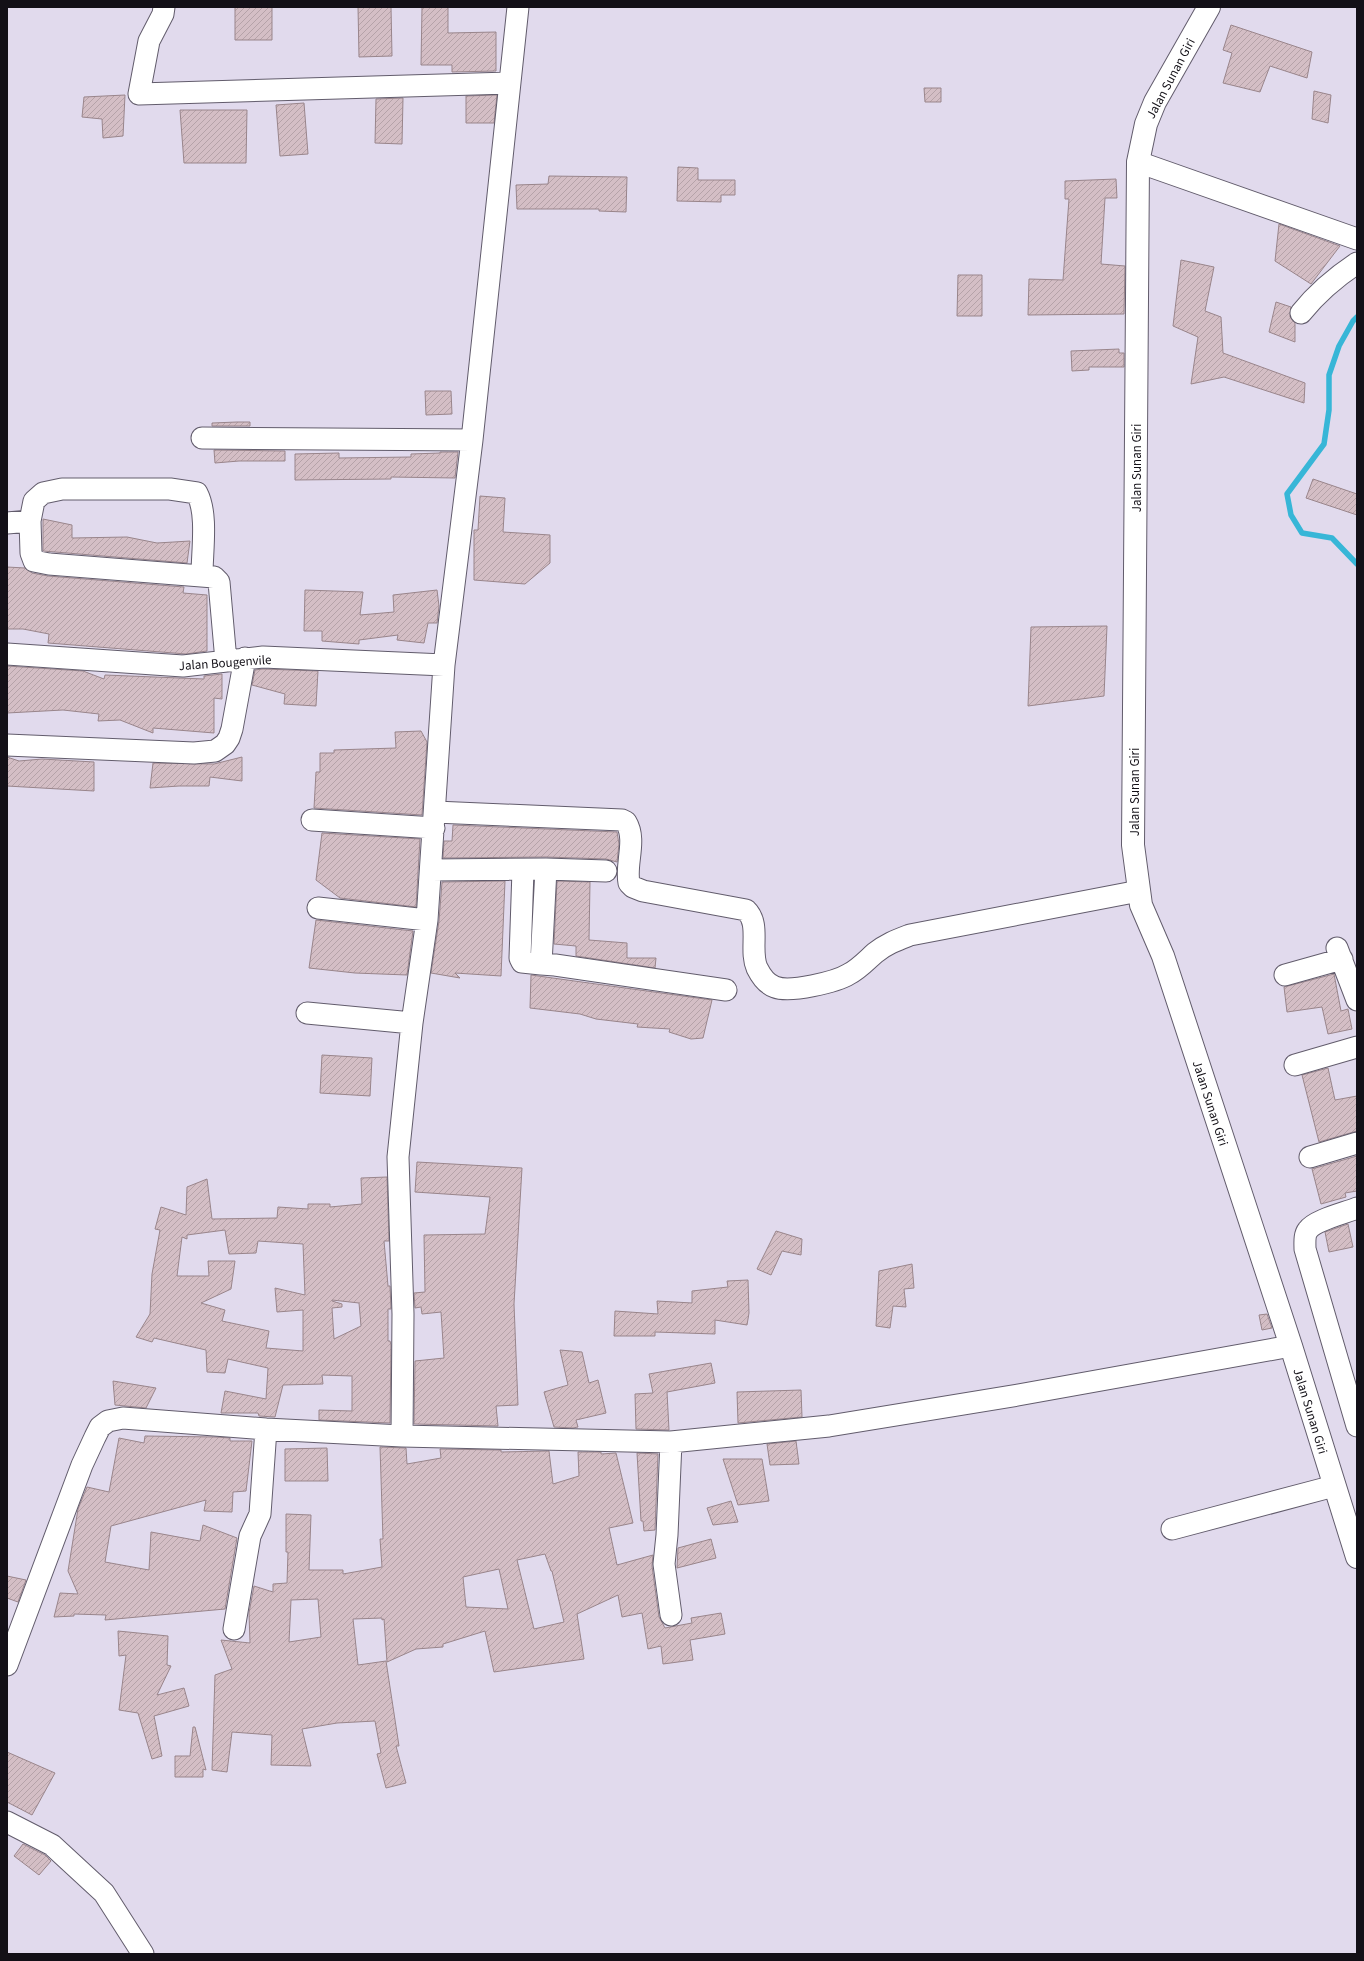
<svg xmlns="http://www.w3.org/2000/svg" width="1364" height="1961" font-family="'Source Sans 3',sans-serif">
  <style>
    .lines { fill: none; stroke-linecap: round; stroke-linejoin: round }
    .stream { stroke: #37b6d7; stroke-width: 5.5 }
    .building { fill: url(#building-hatch); stroke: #99858b; fill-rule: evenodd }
    .minor-casing { stroke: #625c6c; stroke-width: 23 }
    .tertiary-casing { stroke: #625c6c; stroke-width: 24 }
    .minor { stroke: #fff; stroke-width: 21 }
    .tertiary { stroke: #fff; stroke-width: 22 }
    .labels { text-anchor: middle; stroke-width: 4; stroke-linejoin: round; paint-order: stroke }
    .street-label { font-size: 13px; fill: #131017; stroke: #fff }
  </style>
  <defs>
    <pattern id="building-hatch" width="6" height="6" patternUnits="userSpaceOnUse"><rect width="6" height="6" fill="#d4bec5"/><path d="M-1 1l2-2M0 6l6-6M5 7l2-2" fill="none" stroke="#b5a2a8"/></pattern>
  </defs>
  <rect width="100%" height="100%" fill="#e1daed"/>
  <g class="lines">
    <path class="stream" d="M 1357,317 L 1353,321 L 1339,346 L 1329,375 L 1329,410 L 1324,444 L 1287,494 L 1291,515 L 1302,533 L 1332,538 L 1357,564"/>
  </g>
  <path class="building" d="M 235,7 L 272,7 L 272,40 L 235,40 Z
    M 358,7 L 391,7 L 392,56 L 359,57 Z
    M 422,7 L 448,7 L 448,33 L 496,32 L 496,71 L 452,72 L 452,65 L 421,65 Z
    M 1231,25 L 1312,52 L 1307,78 L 1270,66 L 1260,92 L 1223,83 L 1232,53 L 1223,50 Z
    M 924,88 L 941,88 L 941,102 L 925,102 Z
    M 1314,91 L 1331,95 L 1328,123 L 1312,119 Z
    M 125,95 L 123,136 L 103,138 L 102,119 L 82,117 L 84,97 Z
    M 497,95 L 494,123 L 466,123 L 466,96 Z
    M 403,98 L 402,144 L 375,143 L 376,99 Z
    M 304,103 L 308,154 L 280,156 L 276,105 Z
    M 180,110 L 247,110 L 246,163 L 184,163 Z
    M 678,167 L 698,168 L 698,180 L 735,180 L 735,195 L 721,195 L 721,202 L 677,201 Z
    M 549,176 L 627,177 L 626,212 L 599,211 L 599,209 L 517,209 L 516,185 L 548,184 Z
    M 1116,179 L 1117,198 L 1105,198 L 1101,264 L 1125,266 L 1124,314 L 1028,315 L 1029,279 L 1063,280 L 1069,199 L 1065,199 L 1065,181 Z
    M 1279,224 L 1340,246 L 1311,284 L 1275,261 Z
    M 1181,260 L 1214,267 L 1205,311 L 1221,317 L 1223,353 L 1305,383 L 1304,403 L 1224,377 L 1191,384 L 1198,337 L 1173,326 Z
    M 958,275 L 982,275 L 982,316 L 957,316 Z
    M 1276,302 L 1291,307 L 1290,317 L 1295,323 L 1295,342 L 1269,332 Z
    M 1119,349 L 1119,353 L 1124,353 L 1124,367 L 1089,367 L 1089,370 L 1072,371 L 1071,351 Z
    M 425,391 L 451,391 L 452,414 L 426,415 Z
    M 237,422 L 250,422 L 250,426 L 212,426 L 212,423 Z
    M 214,450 L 285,451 L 285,461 L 239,461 L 215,463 Z
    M 440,452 L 458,452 L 455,478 L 391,477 L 391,479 L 295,480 L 295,454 L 339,453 L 339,458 L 411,457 L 411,454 L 440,453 Z
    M 1313,479 L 1357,494 L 1357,515 L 1306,498 Z
    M 480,496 L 505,498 L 503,532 L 550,535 L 550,563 L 525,584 L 474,580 L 474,530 L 478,530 Z
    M 43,519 L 72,525 L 72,538 L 127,537 L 157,543 L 190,541 L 187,563 L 43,551 Z
    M 7,567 L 25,568 L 32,573 L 48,576 L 184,587 L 183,593 L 207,595 L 207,651 L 186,654 L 48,643 L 49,634 L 23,629 L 7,629 Z
    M 305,590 L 363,592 L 360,615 L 394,612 L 393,595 L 437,590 L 439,606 L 437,623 L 428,623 L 424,643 L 397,640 L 398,635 L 359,640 L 359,644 L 322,641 L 322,631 L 304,631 Z
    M 1107,626 L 1104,696 L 1028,706 L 1031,627 Z
    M 7,666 L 83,671 L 104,679 L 105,675 L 204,679 L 204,676 L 222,674 L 222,699 L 214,698 L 214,733 L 153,728 L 153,733 L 120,720 L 98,721 L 99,714 L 63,710 L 7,713 Z
    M 263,669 L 318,671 L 316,706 L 284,704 L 285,694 L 252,685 L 255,670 Z
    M 421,731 L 427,742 L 422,815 L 314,808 L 316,772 L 320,772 L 320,753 L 334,753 L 334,750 L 396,748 L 395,732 Z
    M 7,757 L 19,761 L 42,759 L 94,762 L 94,791 L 7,786 Z
    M 242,757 L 242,781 L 210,777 L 209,786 L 179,786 L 150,788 L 153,763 L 214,764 Z
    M 453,825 L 617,832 L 619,844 L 617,862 L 606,859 L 546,857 L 443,858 L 444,841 L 452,841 Z
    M 322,833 L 420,839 L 416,907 L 340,898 L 316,880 Z
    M 505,881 L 501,976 L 455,973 L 460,978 L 431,973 L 439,921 L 442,882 Z
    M 557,881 L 590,882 L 589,940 L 627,943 L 627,958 L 656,958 L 655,968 L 576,956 L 576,946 L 554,944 Z
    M 316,920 L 413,931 L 407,975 L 355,973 L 309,968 Z
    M 1334,974 L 1341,1011 L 1348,1009 L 1352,1029 L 1328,1034 L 1322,1007 L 1287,1012 L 1284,987 Z
    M 531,975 L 712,1000 L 703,1038 L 691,1039 L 669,1032 L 670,1029 L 637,1027 L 638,1024 L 596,1019 L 580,1014 L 530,1008 Z
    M 322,1055 L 372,1058 L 370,1096 L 320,1093 Z
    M 1328,1068 L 1335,1100 L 1357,1096 L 1357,1131 L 1319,1142 L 1302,1075 Z
    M 1357,1156 L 1357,1191 L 1345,1193 L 1346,1197 L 1321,1204 L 1312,1169 Z
    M 417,1162 L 522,1168 L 514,1304 L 518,1405 L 496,1406 L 498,1426 L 414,1424 L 415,1361 L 444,1358 L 441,1312 L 422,1314 L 421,1307 L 415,1308 L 414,1293 L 425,1292 L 424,1235 L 485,1234 L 490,1197 L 415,1192 Z
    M 387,1177 L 389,1241 L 384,1241 L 388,1286 L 390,1286 L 391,1309 L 388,1309 L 388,1341 L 390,1341 L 391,1345 L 390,1423 L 319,1420 L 319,1410 L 352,1411 L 352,1376 L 322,1375 L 323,1384 L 283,1385 L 275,1417 L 259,1416 L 258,1413 L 221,1413 L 225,1391 L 266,1399 L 268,1368 L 228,1359 L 225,1373 L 207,1372 L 206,1350 L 154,1338 L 152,1342 L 136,1337 L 150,1314 L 152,1274 L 160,1230 L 155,1229 L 161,1207 L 186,1215 L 187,1187 L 207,1179 L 212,1219 L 277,1218 L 278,1207 L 308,1209 L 308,1204 L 330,1204 L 330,1207 L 362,1204 L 361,1178 ZM 225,1230 L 229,1254 L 256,1253 L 258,1241 L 303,1244 L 305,1295 L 275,1288 L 277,1312 L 303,1310 L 303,1351 L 266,1348 L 269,1331 L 222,1321 L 225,1310 L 201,1303 L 231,1289 L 235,1261 L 208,1261 L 209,1276 L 177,1276 L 182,1237 L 187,1239 L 187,1235 ZM 332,1300 L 359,1303 L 361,1326 L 334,1339 L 332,1308 L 342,1307 L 342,1304 L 332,1301 Z
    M 1348,1224 L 1353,1247 L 1329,1252 L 1325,1232 Z
    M 776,1231 L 802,1239 L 801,1255 L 782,1251 L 771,1275 L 757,1269 Z
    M 912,1264 L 914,1288 L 904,1289 L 906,1307 L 893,1306 L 890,1328 L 876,1326 L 879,1271 Z
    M 748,1280 L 749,1313 L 747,1325 L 715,1320 L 715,1334 L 655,1332 L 655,1336 L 614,1336 L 615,1311 L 658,1314 L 657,1301 L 692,1303 L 692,1291 L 728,1287 L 727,1281 Z
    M 1267,1314 L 1272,1328 L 1262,1330 L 1259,1315 Z
    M 560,1350 L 582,1352 L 589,1383 L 598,1380 L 606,1413 L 576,1420 L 578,1427 L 573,1428 L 554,1427 L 544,1392 L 568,1385 Z
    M 711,1363 L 715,1383 L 667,1392 L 669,1430 L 636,1429 L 635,1394 L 653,1393 L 649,1374 Z
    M 113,1381 L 156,1388 L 146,1408 L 115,1405 Z
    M 801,1390 L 802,1417 L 738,1423 L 737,1392 Z
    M 145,1436 L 216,1437 L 230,1438 L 230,1441 L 252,1441 L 246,1491 L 233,1492 L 232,1512 L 204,1511 L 206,1500 L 111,1526 L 105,1562 L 149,1570 L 151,1532 L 200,1541 L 203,1525 L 237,1538 L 225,1609 L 105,1620 L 106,1615 L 74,1614 L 74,1616 L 54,1617 L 60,1593 L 78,1594 L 68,1571 L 78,1509 L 87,1487 L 109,1492 L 119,1438 L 144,1443 Z
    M 796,1441 L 799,1464 L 770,1465 L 767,1444 Z
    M 380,1447 L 406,1448 L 407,1464 L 441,1458 L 440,1449 L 501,1450 L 501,1452 L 549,1451 L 553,1484 L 579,1476 L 578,1452 L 601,1452 L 601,1454 L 616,1453 L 633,1523 L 609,1528 L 617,1565 L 653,1555 L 652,1566 L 659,1617 L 665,1628 L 692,1623 L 691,1618 L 721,1613 L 725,1634 L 690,1640 L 693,1660 L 663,1664 L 661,1646 L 648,1649 L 642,1613 L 622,1617 L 618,1595 L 577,1614 L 584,1659 L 494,1672 L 485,1631 L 443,1644 L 443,1647 L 416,1649 L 387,1662 L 384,1619 L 382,1620 L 382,1618 L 353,1619 L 358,1665 L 386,1661 L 399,1746 L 396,1746 L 406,1783 L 386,1788 L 377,1754 L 381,1753 L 375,1721 L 337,1723 L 302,1729 L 311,1766 L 271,1765 L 272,1735 L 232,1732 L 227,1772 L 212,1770 L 215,1675 L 232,1669 L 221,1640 L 250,1643 L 249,1613 L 254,1586 L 273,1592 L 273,1584 L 287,1583 L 288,1552 L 286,1552 L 286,1514 L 311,1515 L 309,1570 L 343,1570 L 343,1574 L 382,1567 L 380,1539 L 383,1539 ZM 545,1554 L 551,1571 L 552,1571 L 564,1622 L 534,1629 L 517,1560 ZM 499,1569 L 508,1609 L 466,1607 L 463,1577 ZM 318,1599 L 321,1637 L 289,1642 L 291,1600 Z
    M 327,1448 L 328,1481 L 285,1481 L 285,1449 Z
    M 637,1453 L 658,1454 L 655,1530 L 644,1531 L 643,1521 L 641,1521 Z
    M 723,1459 L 762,1459 L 769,1501 L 738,1505 Z
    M 731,1501 L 738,1522 L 713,1525 L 707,1508 Z
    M 711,1539 L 716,1558 L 677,1568 L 678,1548 Z
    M 7,1576 L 26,1580 L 18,1602 L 7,1598 Z
    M 118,1631 L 168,1636 L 167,1665 L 171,1666 L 157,1695 L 184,1688 L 189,1706 L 154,1716 L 162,1756 L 152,1759 L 138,1713 L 119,1710 L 126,1655 L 119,1656 Z
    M 193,1727 L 195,1727 L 206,1770 L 203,1769 L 203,1777 L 175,1777 L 175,1756 L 190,1756 Z
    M 7,1752 L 55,1773 L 32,1815 L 7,1802 Z
    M 23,1844 L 45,1855 L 51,1861 L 39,1875 L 14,1856 Z"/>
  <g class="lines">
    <g class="minor-casing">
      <path id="minor" d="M 164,7 L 163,14 L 149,41 L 139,94 L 509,83
        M 1138,162 L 1357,239
        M 1301,313 C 1317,293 1336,277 1357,263
        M 202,438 L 472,440
        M 7,523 L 30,521
        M 202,575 C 202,551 208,514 197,493 L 170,489 L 62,489 L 43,493 L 34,501 L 30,521 L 31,553 L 34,561 L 49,564 L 214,577 L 219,582 L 226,661
        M 7,654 L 183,666 L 263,657 L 444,665
        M 7,745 L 194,753 L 215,751 L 225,744 L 229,738 L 232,729 L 245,658
        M 435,812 L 622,820 L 626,822 C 637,840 625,864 629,883 L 633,887 L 643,891 L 746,910 C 761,924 749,950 757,968 C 761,976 766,984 775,987 C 790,993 836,982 849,974 C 859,969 867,960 875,953 C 886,944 897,940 910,935 L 1139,891
        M 312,820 L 434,828
        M 546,869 L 606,871
        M 431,870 L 546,869 L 541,964 L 555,965 L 726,990
        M 523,870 L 520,958 L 522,962 L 541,964
        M 318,908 L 427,920
        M 1337,948 L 1357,1000
        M 1285,975 L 1342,959
        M 307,1013 L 412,1023
        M 1295,1065 L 1357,1047
        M 1310,1157 L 1357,1143
        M 1357,1208 C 1345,1213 1315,1220 1308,1230 C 1304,1235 1305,1243 1305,1249 L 1357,1426
        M 402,1436 L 403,1314 L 398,1157 L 412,1023 L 427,920 L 444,665 L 472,440 L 518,7
        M 671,1442 L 667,1535 L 664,1564 L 671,1615
        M 1172,1529 L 1334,1486
        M 234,1629 L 250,1536 L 260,1514 L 266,1429
        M 7,1665 L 82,1465 L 95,1437 L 100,1427 L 108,1421 L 123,1418 L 266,1429 L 402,1436 L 671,1442 L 829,1426 L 1018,1395 L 1291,1346
        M 7,1822 L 52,1845 L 104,1893 L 143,1954"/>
    </g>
    <g class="tertiary-casing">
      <path id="tertiary" d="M 1209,7 L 1155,102 L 1146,124 L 1138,162 L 1133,845 L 1141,905 L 1163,956 L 1291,1346 L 1357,1557"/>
    </g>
    <use href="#minor" class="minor"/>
    <use href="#tertiary" class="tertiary"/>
  </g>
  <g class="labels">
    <g class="street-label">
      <text transform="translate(1170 78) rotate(-62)" y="5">Jalan Sunan Giri</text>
      <text transform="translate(1136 468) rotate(-90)" y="5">Jalan Sunan Giri</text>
      <text transform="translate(225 662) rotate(-4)" y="5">Jalan Bougenvile</text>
      <text transform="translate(1134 792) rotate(-90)" y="5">Jalan Sunan Giri</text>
      <text transform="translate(1211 1103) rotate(72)" y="5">Jalan Sunan Giri</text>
      <text transform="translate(1311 1411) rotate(73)" y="5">Jalan Sunan Giri</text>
    </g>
  </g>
  <rect width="1364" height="1961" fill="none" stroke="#131017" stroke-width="16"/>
</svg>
